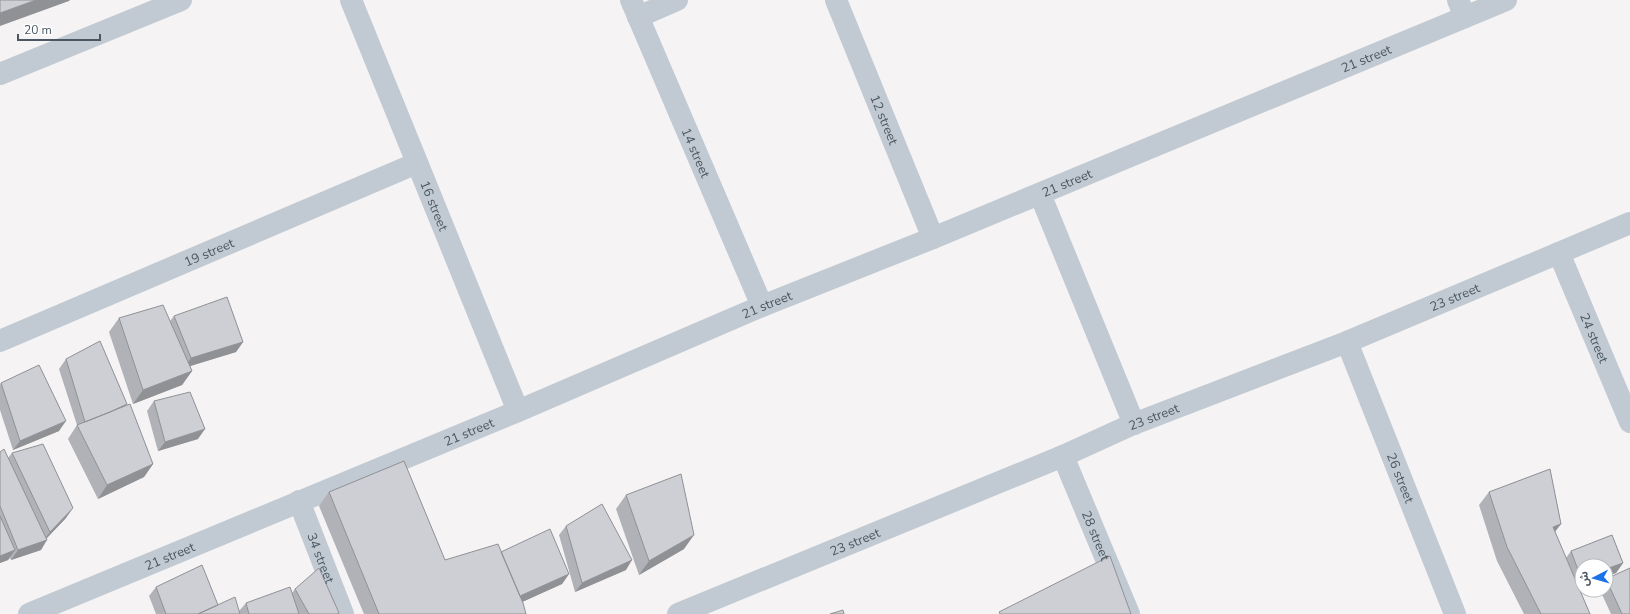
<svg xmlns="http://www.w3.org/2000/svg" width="1630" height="614" font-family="'Nunito Sans','Noto Sans Arabic',sans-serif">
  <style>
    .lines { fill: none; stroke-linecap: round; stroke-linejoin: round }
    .street { stroke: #c1cad2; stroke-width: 22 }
    .wall { fill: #b0b2b7 }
    .shaded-wall { fill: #909195 }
    .building { fill: #cdcfd5; stroke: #909195 }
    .labels { text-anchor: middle; stroke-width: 3; stroke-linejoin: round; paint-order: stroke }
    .street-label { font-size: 13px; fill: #4a5661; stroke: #fff }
  </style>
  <rect width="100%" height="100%" fill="#f5f3f3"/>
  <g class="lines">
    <g class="street">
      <path id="s1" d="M 351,0 L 518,411"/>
      <path id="s2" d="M 631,0 L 762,306"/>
      <path id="s3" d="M 836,0 L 933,238"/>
      <path d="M 1458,0 L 1465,17"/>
      <path d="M 638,17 L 677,0"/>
      <path d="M 0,74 L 181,0"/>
      <path d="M 1040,194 L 1134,424"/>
      <path id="s4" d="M 1559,253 L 1630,422"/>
      <path id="s5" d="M 0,341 L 417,163"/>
      <path id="s6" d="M 1347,342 L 1455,614"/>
      <path id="s7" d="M 1063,456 L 1129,614"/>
      <path id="s8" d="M 299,501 L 343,614"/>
      <path id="s9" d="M 29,614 L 518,411 L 762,306 L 933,238 L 1506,0"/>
      <path id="s10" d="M 678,614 L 1063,456 L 1131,425 L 1347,342 L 1630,223"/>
    </g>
  </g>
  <path class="wall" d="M 174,316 L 243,342 L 236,352 L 190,366 L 192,371 L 182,385 L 133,404 L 109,332 L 119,318 L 170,321 Z
    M 66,359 L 127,404 L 125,406 L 153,464 L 144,477 L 98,499 L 68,439 L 77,425 L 59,369 Z
    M 1,383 L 59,431 L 13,450 L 0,410 L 0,385 Z
    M 154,401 L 198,439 L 158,451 L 147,411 Z
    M 0,452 L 8,458 L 12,453 L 66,518 L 47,538 L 41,550 L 11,560 L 10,558 L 8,560 L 0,563 Z
    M 1550,469 L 1561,524 L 1555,531 L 1566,558 L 1571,551 L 1612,535 L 1623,563 L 1616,573 L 1606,576 L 1606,566 L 1582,566 L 1582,585 L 1578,586 L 1590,614 L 1524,614 L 1497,561 L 1479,505 L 1489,492 Z
    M 329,492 L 445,560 L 501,552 L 569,574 L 562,584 L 522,602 L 526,614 L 364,614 L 319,506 Z
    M 626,495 L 684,549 L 639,575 L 616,509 Z
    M 566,526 L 626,570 L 575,592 L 559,535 Z
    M 1606,579 L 1630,614 L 1611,614 L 1600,590 L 1606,590 Z
    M 156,587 L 239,611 L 246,603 L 292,593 L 295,589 L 338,614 L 156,614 L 149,596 Z"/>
  <path class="shaded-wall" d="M 36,0 L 70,0 L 69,1 L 0,26 L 0,13 Z
    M 243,342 L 236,352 L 184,368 L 191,358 Z
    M 192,371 L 182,385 L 133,404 L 143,390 Z
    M 66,421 L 59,431 L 13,450 L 20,441 Z
    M 205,429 L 198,439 L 158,451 L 165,442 Z
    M 153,464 L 144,477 L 98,499 L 107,485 Z
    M 73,508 L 66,518 L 44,541 L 47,540 L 41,550 L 11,560 L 18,550 L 43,541 L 50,532 Z
    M 1561,524 L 1551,537 L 1553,527 Z
    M 694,535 L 684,549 L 639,575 L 649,561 Z
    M 15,550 L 8,560 L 0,563 L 0,556 Z
    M 632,560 L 626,570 L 575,592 L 582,583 Z
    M 1623,563 L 1616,573 L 1606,576 L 1606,569 Z
    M 569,574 L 562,584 L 509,608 L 516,598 Z
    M 1581,578 L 1582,578 L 1582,585 L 1575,588 Z"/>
  <path class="building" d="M 0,0 L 36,0 L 0,13 Z
    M 227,297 L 243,342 L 191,358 L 174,316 Z
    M 163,305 L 192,371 L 143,390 L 119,318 Z
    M 100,341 L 127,404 L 110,412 L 85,422 L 66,359 Z
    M 39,365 L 66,421 L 20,441 L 1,383 Z
    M 190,392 L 205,429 L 165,442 L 154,401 Z
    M 130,404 L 153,464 L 107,485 L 77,425 Z
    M 43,444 L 73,508 L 50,532 L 12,453 Z
    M 4,449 L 47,540 L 18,550 L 0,506 L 0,452 Z
    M 404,461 L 445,560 L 498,544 L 523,603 L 526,614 L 379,614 L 329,492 Z
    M 1550,469 L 1561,524 L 1553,527 L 1590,614 L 1541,614 L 1507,547 L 1489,492 Z
    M 681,474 L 694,535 L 649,561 L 626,495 Z
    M 602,504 L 632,560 L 582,583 L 566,526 Z
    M 0,516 L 15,550 L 0,556 Z
    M 550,529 L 569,574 L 520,596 L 501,552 Z
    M 1612,535 L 1623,563 L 1606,569 L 1606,566 L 1582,566 L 1582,578 L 1581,578 L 1571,551 Z
    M 1110,556 L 1131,614 L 1000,614 L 999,612 Z
    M 202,565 L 218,605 L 198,614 L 166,614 L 156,587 Z
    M 319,568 L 339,613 L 337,614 L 309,614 L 295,589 Z
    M 1630,568 L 1630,614 L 1622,614 L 1606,579 Z
    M 290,587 L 299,614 L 249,614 L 246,603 Z
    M 235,597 L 240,614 L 198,614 Z
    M 843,610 L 844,614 L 830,614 Z"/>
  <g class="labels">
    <g class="street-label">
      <text dy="5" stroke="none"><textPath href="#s9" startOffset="1448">21 street</textPath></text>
      <text dy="5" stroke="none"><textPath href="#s3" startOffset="129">12 street</textPath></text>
      <text dy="5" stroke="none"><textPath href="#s2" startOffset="166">14 street</textPath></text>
      <text dy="5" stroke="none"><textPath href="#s9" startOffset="1124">21 street</textPath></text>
      <text dy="5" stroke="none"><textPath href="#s1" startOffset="222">16 street</textPath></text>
      <text dy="5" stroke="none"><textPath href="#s5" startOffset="227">19 street</textPath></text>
      <text dy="5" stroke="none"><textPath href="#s10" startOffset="839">23 street</textPath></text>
      <text dy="5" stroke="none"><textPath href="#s9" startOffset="800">21 street</textPath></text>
      <text dy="5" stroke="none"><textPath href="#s4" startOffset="92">24 street</textPath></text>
      <text dy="5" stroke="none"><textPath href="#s10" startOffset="515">23 street</textPath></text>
      <text dy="5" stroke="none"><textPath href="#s9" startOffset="476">21 street</textPath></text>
      <text dy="5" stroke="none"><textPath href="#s6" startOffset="146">26 street</textPath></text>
      <text dy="5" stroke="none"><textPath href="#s7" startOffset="86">28 street</textPath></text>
      <text dy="5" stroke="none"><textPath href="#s10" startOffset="191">23 street</textPath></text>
      <text dy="5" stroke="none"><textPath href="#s9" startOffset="152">21 street</textPath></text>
      <text dy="5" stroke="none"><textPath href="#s8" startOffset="61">34 street</textPath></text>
    </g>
  </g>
  <g transform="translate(1594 578) rotate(264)"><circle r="19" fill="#ffffff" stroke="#b7bbc0"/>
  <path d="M0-3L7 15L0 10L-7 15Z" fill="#1a73e8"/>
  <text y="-6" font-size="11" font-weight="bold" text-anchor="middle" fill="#4a5661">ش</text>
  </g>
  <path d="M18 34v6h82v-6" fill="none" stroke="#4a5661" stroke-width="2"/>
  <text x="24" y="34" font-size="12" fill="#4a5661" stroke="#ffffff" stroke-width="3" paint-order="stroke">20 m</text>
</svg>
